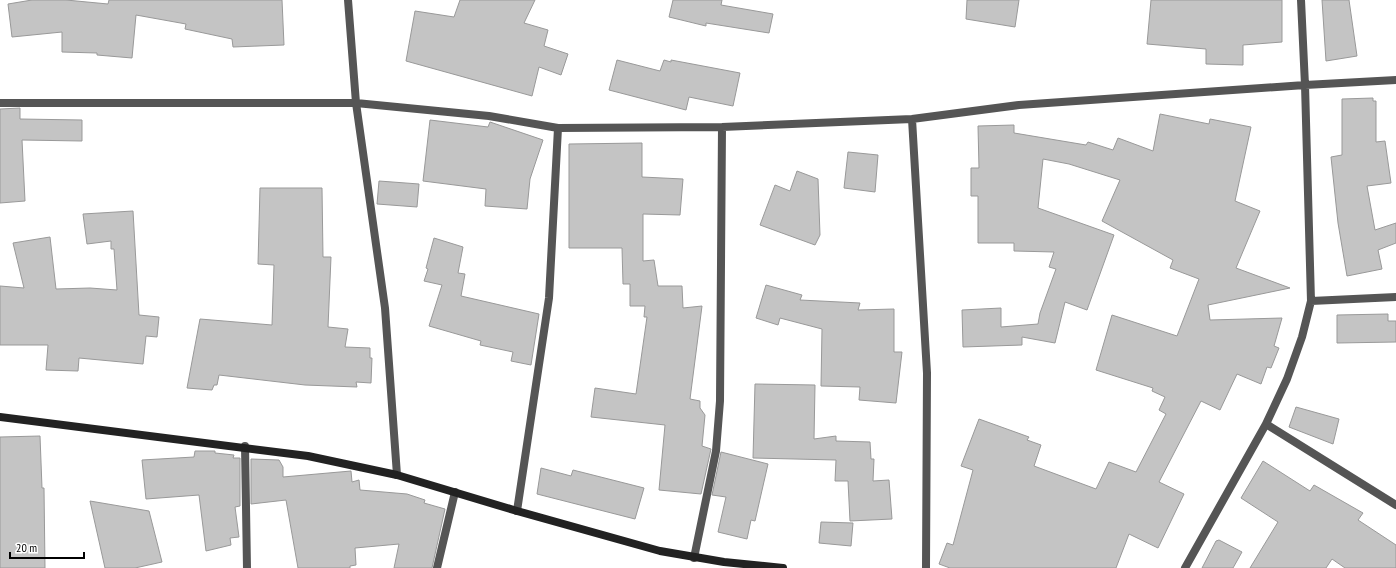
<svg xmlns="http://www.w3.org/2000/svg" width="1396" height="568" font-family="'PT Sans Narrow',sans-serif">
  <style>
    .building { fill: #c4c4c4; stroke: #999 }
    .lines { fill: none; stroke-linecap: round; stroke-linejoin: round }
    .street { stroke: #555; stroke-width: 8 }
    .secondary { stroke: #222; stroke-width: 8 }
  </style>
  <rect width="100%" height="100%" fill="#fff"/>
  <path class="building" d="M 32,0 L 66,0 L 108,4 L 109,0 L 282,0 L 284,45 L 233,47 L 232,39 L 185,29 L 186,24 L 136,15 L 132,58 L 97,55 L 97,53 L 62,52 L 62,32 L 12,37 L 8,4 Z
    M 460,0 L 535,0 L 524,23 L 548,30 L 544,46 L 568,54 L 561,75 L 539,67 L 532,96 L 406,61 L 415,11 L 454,17 Z
    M 673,0 L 722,0 L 721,5 L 773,14 L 769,33 L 706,23 L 706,26 L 669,17 Z
    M 967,0 L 1019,0 L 1015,27 L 966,19 Z
    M 1151,0 L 1282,0 L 1282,42 L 1243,45 L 1243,65 L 1206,64 L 1206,49 L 1147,44 Z
    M 1322,0 L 1349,0 L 1357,56 L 1326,61 Z
    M 617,60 L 660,71 L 664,60 L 671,62 L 671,60 L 740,73 L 733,106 L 689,97 L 686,110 L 609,90 Z
    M 1373,98 L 1373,101 L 1376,101 L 1376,142 L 1385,141 L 1391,183 L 1367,186 L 1375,230 L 1396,223 L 1396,243 L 1378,250 L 1382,269 L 1347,276 L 1338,223 L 1331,157 L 1342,155 L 1342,99 Z
    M 20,108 L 20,119 L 82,120 L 82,141 L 22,140 L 25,201 L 0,203 L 0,109 Z
    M 1160,114 L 1209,124 L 1210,119 L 1251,127 L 1235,201 L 1260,211 L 1236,268 L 1290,288 L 1208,305 L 1210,320 L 1282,318 L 1274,346 L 1279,348 L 1271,368 L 1267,367 L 1261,384 L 1237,374 L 1220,410 L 1201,401 L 1159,482 L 1184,494 L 1158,548 L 1129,534 L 1116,568 L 950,568 L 939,564 L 947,543 L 953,545 L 973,470 L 961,466 L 979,419 L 1029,437 L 1027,440 L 1041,445 L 1034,466 L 1096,489 L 1109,462 L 1136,472 L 1166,414 L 1159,410 L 1165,397 L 1152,391 L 1153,388 L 1096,370 L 1112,315 L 1177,336 L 1199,279 L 1170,268 L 1173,260 L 1102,221 L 1120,180 L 1069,164 L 1043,159 L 1038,208 L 1114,235 L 1087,310 L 1065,302 L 1055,343 L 1022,337 L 1022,345 L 963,347 L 962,310 L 1001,308 L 1001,327 L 1038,324 L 1040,313 L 1056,269 L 1049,267 L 1054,252 L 1014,251 L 1014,243 L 978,243 L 978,196 L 971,196 L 971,168 L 979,168 L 978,126 L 1014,125 L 1014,133 L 1086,145 L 1088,142 L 1113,150 L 1118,138 L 1153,151 Z
    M 430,120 L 488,127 L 490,122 L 543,140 L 530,179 L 527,209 L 485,206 L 486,189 L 423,181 Z
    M 642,143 L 642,177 L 683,179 L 680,215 L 643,214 L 643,261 L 654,260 L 658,286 L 682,286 L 683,308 L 702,306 L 690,399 L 700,401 L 700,408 L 705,415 L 702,446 L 711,449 L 701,494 L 659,490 L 665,425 L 591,417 L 595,388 L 636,394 L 647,317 L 644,317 L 645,306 L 630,306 L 630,284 L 623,284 L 622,248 L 569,248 L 569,144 Z
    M 848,152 L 878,155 L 875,192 L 844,188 Z
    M 797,171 L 818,179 L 820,235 L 815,245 L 760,225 L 775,185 L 790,191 Z
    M 379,181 L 419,184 L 417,207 L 377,204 Z
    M 260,188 L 322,188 L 323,257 L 331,257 L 328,327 L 348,329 L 345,347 L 370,348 L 370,358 L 372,358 L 371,383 L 356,382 L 357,387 L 305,385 L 219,375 L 217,385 L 214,385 L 212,390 L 187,388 L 200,319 L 272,325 L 274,265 L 258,264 Z
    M 133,211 L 139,315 L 159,317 L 157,337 L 146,336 L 143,364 L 79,358 L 78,371 L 46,370 L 48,345 L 0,345 L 0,286 L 24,288 L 13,243 L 50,237 L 56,289 L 90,288 L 117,290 L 114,249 L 111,249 L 111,241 L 87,244 L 83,214 Z
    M 434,238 L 463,247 L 458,273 L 465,274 L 461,296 L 539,314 L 531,365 L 511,361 L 513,352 L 480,345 L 481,341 L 429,326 L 442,285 L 424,281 L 428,269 L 426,268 Z
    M 766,285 L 802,295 L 800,300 L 860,303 L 858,310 L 894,309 L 894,352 L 902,352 L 896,403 L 859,400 L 860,387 L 821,386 L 822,329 L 780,318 L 778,325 L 756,318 Z
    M 1388,314 L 1388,321 L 1396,321 L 1396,342 L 1337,343 L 1337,315 Z
    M 755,384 L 815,385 L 814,439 L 836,436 L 836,441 L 870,442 L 871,459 L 874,459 L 873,481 L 889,480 L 892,519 L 850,521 L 848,481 L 835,481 L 836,460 L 753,458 Z
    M 1296,407 L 1339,419 L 1333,444 L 1289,427 Z
    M 40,436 L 42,488 L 44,488 L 45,568 L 0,568 L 0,437 Z
    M 195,451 L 215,451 L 215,453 L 234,455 L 233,458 L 240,458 L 240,506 L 235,507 L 239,537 L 230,538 L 231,545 L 206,551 L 199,495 L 146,499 L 142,460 L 194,457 Z
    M 721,452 L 768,464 L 755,521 L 751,520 L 747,539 L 718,532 L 726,497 L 712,495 Z
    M 251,459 L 279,460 L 283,467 L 283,477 L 351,471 L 352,482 L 359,480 L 360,490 L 407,494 L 425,500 L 424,503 L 445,509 L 432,568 L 394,568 L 399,544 L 355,548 L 356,565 L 350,566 L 350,568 L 298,568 L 286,500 L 251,504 Z
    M 1263,461 L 1310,491 L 1314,485 L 1363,513 L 1358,520 L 1396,545 L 1396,568 L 1345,568 L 1332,559 L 1326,568 L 1250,568 L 1278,522 L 1241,498 Z
    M 541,468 L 571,476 L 573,470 L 644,488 L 635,519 L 537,494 Z
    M 90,501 L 149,511 L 162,562 L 135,568 L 105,568 Z
    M 821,522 L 853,523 L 851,546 L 819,543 Z
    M 1219,540 L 1242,552 L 1233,568 L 1202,568 L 1216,541 Z"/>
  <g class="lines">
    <path class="street" d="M 348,0 L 356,103 L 385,308 L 397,475
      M 0,103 L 356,103 L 489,116 L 558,128 L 722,127 L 912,119 L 1019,105 L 1305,85 L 1396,80
      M 912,119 L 927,373 L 926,568
      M 1311,301 L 1396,297
      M 1266,424 L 1396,505
      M 245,446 L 247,568
      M 517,511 L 549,298 L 558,128
      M 694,558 L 716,451 L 720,401 L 722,127
      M 437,568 L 455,492
      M 1185,568 L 1266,424 L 1287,379 L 1302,337 L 1311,301 L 1305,85 L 1301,0"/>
    <path class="secondary" d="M 0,417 L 308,456 L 397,475 L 517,511 L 660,551 L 724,562 L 783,568"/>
  </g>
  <path d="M10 552v6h74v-6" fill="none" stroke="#000000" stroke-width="2"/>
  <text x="16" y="552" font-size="12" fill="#000000" stroke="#ffffff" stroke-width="3" paint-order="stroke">20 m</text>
</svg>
